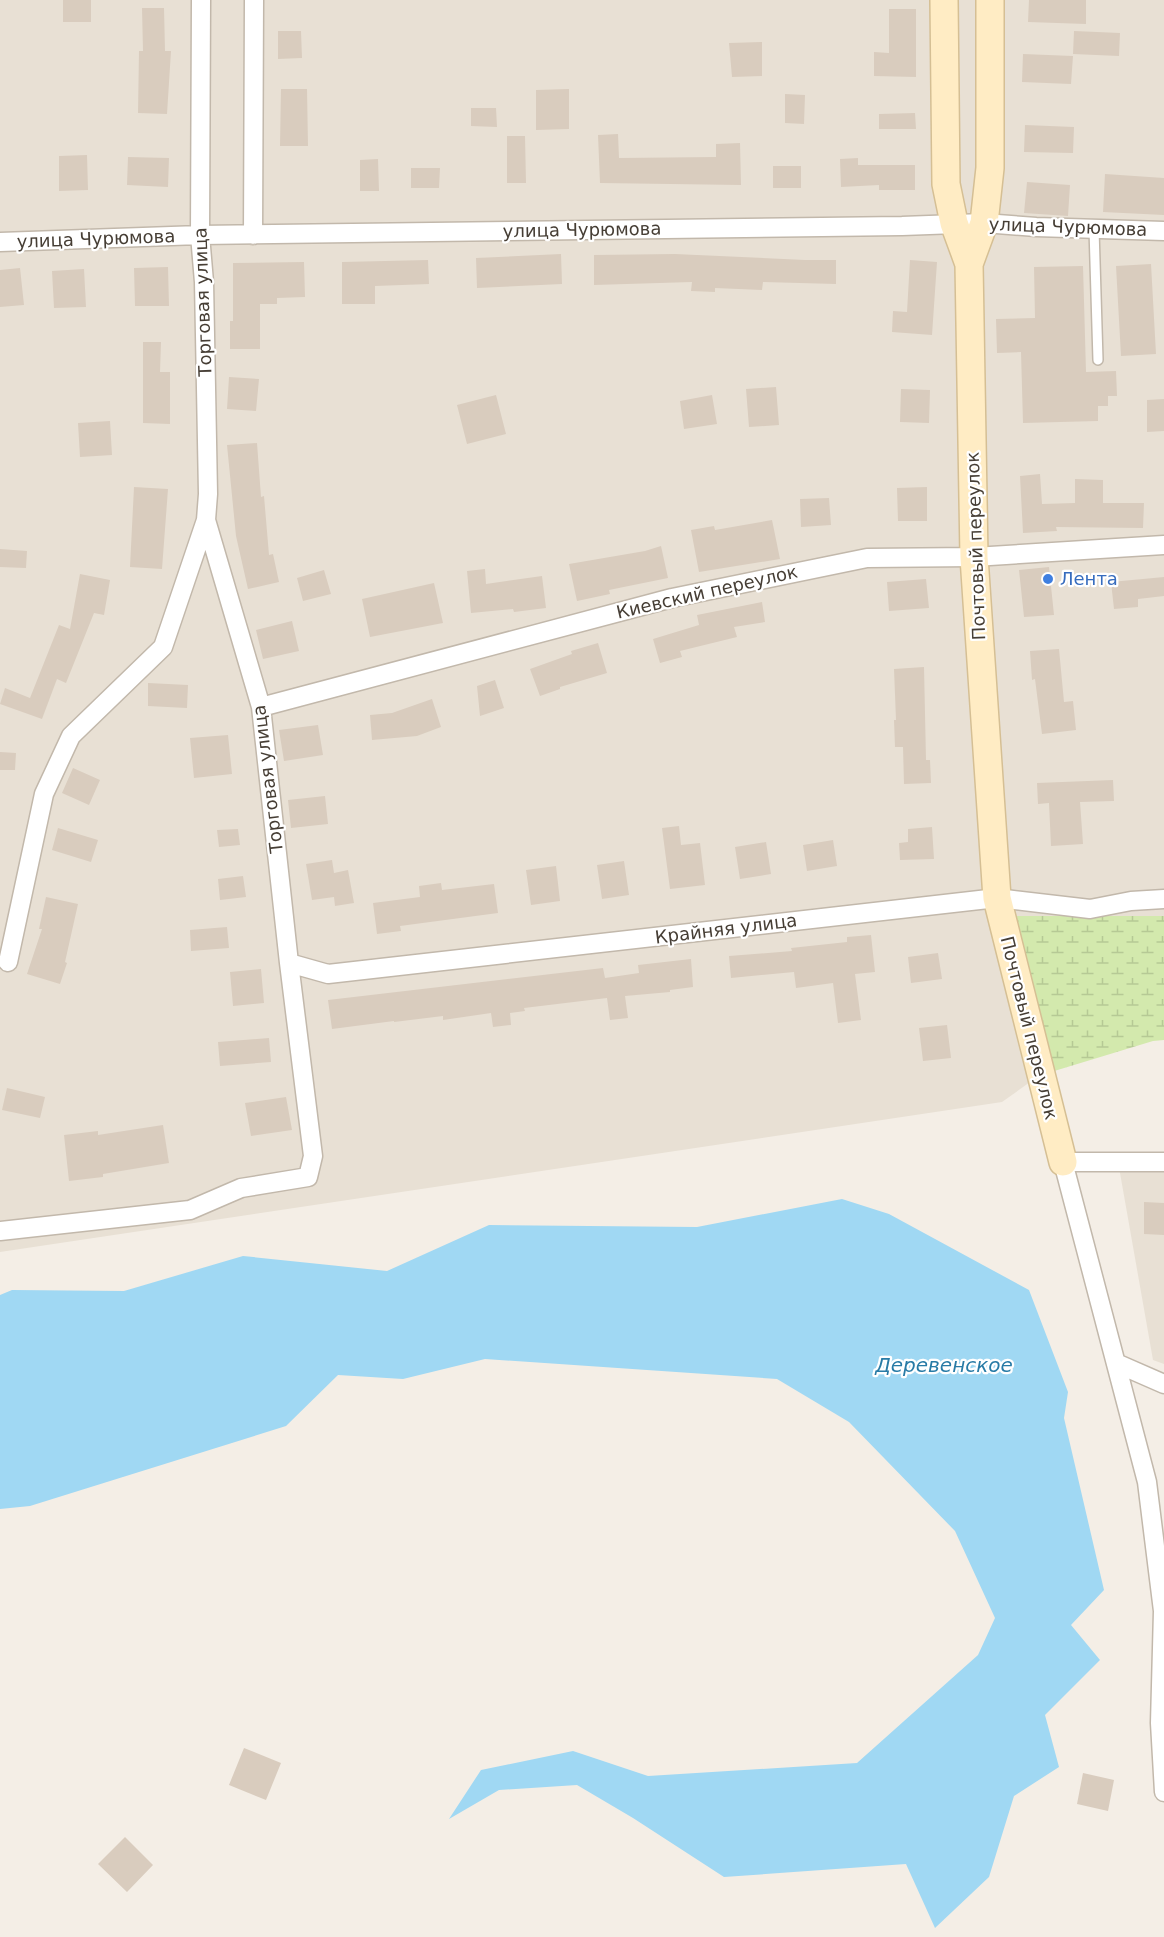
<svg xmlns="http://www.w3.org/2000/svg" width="1164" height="1937" font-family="'DejaVu Sans',sans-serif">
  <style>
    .residential { fill: #e8e0d4 }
    .wetland { fill: url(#wetland-marsh) }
    .water { fill: #a0d8f3 }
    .building { fill: #d9ccbe }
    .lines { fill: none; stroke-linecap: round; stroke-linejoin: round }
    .lane-casing { stroke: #c2b8ab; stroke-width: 12 }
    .street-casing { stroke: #c2b8ab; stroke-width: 21 }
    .secondary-casing { stroke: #d5bf94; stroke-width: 30 }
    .lane { stroke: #fff; stroke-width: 9 }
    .street { stroke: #fff; stroke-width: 18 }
    .secondary { stroke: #ffecc4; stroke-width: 27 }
    .shop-dot { fill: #3f7fe0; stroke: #fff; stroke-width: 2 }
    .labels { text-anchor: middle; stroke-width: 4.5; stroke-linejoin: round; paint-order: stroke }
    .street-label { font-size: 18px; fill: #463e35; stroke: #fff }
    .shop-label { font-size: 18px; fill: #366cbe; stroke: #fff; text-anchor: start }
    .water-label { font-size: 20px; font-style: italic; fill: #287ba6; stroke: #fff }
  </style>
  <defs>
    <pattern id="wetland-marsh" width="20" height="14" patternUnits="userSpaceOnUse" patternTransform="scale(1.5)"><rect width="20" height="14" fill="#d3e9ad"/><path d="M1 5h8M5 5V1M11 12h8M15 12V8" fill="none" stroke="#b6c995"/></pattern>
  </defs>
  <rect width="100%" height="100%" fill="#f4eee6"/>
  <path class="residential" d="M 0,0 L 1164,0 L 1164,987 L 1002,1102 L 0,1252 Z
    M 1164,1155 L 1164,1364 L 1153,1360 L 1117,1156 Z"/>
  <path class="wetland" d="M 1015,916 L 1164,916 L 1164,1040 L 1153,1041 L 1051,1072 Z"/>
  <path class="water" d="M 842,1199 L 889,1214 L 1029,1290 L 1068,1392 L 1064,1418 L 1104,1590 L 1071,1625 L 1100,1660 L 1045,1715 L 1059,1767 L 1014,1796 L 989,1877 L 935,1928 L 906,1864 L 724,1877 L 633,1818 L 577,1785 L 499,1790 L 449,1819 L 481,1770 L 573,1751 L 648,1776 L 857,1763 L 978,1655 L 995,1618 L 955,1531 L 849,1422 L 777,1379 L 485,1359 L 403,1379 L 338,1375 L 286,1426 L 30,1506 L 0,1509 L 0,1295 L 12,1290 L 124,1291 L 243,1256 L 387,1271 L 489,1225 L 697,1227 Z"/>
  <path class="building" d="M 63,0 L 91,0 L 91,22 L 63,22 Z
    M 1029,0 L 1086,0 L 1086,24 L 1028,22 Z
    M 142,8 L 164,8 L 165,51 L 171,51 L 167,114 L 138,113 L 139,51 L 143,51 Z
    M 889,9 L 916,9 L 916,77 L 874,76 L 874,52 L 889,53 Z
    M 278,31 L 301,31 L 302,58 L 278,59 Z
    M 1074,31 L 1120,33 L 1119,56 L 1073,54 Z
    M 762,42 L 762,76 L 732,77 L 729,43 Z
    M 1023,54 L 1073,56 L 1071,84 L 1022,82 Z
    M 281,89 L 307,89 L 308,146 L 280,146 Z
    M 569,89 L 569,129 L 536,130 L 536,90 Z
    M 785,94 L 805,95 L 804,124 L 785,123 Z
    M 471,108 L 496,108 L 497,127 L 471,126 Z
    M 915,113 L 916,129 L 879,129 L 879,114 Z
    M 1025,125 L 1074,127 L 1073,153 L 1024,152 Z
    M 618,134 L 619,158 L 716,157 L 716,144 L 740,143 L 741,185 L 600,183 L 598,135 Z
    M 507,136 L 525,136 L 526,183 L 507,183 Z
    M 87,155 L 88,190 L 59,191 L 59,156 Z
    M 128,157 L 169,158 L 168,187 L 127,185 Z
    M 858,158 L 858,165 L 915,165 L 915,190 L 879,190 L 879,185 L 841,187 L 840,159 Z
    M 378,159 L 379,191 L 360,191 L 360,160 Z
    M 773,166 L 801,166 L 801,188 L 773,188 Z
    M 411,168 L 440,168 L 439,188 L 411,188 Z
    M 1105,174 L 1164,178 L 1164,215 L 1103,212 Z
    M 1027,182 L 1070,185 L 1068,216 L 1024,213 Z
    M 561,254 L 562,284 L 477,288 L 476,258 Z
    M 675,254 L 805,260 L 836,260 L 836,284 L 763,282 L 762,290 L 715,288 L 715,292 L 691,291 L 692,282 L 594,285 L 594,255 Z
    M 428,260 L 429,284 L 375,286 L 375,304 L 342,304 L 342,262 Z
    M 910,260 L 937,262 L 932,335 L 892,332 L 893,311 L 907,312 Z
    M 304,262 L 305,297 L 277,298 L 277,304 L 260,304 L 260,349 L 230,349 L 230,321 L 233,321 L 233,263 Z
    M 1151,264 L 1156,354 L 1121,356 L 1116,266 Z
    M 1083,266 L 1086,372 L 1116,371 L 1117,396 L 1108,396 L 1108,406 L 1098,406 L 1098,421 L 1023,423 L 1021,352 L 997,353 L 996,319 L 1035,318 L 1034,267 Z
    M 168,267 L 169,306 L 135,306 L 134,268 Z
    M 20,268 L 24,305 L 0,307 L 0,270 Z
    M 84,269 L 86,307 L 54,308 L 52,271 Z
    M 143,342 L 161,342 L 160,372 L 170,372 L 170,424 L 143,423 Z
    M 229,377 L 259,379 L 256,411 L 227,409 Z
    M 776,387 L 779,425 L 749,427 L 746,389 Z
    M 901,389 L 930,390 L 929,423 L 900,422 Z
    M 496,395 L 506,434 L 467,444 L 457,405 Z
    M 712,395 L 717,424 L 684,429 L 680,401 Z
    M 1164,399 L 1164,431 L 1147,432 L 1147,400 Z
    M 110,421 L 112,455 L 80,457 L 78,423 Z
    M 257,443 L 261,497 L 264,496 L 269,555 L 273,554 L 279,582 L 248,589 L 236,536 L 227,445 Z
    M 1040,474 L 1042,504 L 1075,503 L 1075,479 L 1103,480 L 1103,503 L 1144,503 L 1143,528 L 1056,527 L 1057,531 L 1023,533 L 1020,476 Z
    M 134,487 L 168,489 L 162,569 L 130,567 Z
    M 927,487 L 927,521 L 898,521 L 897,488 Z
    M 829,498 L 831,525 L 801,527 L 800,499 Z
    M 772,520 L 780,559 L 699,572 L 691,530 L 714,526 L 715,530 Z
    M 661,546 L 668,578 L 609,590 L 610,594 L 577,601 L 569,564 L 645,551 Z
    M 0,549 L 27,551 L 26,568 L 0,567 Z
    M 1049,567 L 1054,615 L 1024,617 L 1019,570 Z
    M 485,569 L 486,584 L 542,576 L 546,608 L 514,612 L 513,609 L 471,613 L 467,571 Z
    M 324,570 L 331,594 L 303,601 L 297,578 Z
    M 80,574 L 110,580 L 104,615 L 94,613 L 66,683 L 57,679 L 42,719 L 0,704 L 5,688 L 30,698 L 59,625 L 70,629 Z
    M 1164,577 L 1164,596 L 1138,599 L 1138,607 L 1114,609 L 1111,582 Z
    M 926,579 L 929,608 L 889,611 L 887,582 Z
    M 434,583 L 443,623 L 370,637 L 362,599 Z
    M 762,602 L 765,622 L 734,627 L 737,637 L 680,651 L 682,657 L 660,663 L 653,639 L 699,625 L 697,615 Z
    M 292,621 L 299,651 L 263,659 L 256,630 Z
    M 598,643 L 607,673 L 560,687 L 560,689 L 540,696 L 530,669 L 572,654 L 571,651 Z
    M 1059,649 L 1064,702 L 1073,701 L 1076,730 L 1042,734 L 1035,679 L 1032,680 L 1030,651 Z
    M 924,667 L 926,760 L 930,760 L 931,783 L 904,784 L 903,747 L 895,747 L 894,720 L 896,720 L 894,669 Z
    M 495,680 L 504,708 L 480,716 L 477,686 Z
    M 148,683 L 188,685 L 187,708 L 148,706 Z
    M 432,699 L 441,727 L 417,736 L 372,740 L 370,715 L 392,713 Z
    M 318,725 L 323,755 L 284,761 L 279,730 Z
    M 228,735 L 232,774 L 194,778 L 190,738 Z
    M 0,752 L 16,753 L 15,770 L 0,770 Z
    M 73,768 L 100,780 L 89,805 L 62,793 Z
    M 1113,780 L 1114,801 L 1080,802 L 1083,844 L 1051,846 L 1049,803 L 1038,804 L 1037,783 Z
    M 325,796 L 328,824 L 291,828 L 288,800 Z
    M 679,826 L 681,845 L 700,843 L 705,885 L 670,889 L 662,828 Z
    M 932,827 L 934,859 L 900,860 L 899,843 L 908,842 L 908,829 Z
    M 58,828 L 98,840 L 91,862 L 52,850 Z
    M 238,829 L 240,845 L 219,847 L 217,830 Z
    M 833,840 L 837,866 L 807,871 L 803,845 Z
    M 766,842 L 771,874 L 740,879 L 735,847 Z
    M 332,860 L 334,873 L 348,870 L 354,903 L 335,906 L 334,897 L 312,900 L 306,864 Z
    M 624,861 L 629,895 L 602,899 L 597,865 Z
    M 556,866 L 560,901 L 531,905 L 526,870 Z
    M 243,876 L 246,897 L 220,900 L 218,879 Z
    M 441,883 L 442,890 L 494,884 L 498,913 L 400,926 L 401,931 L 377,934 L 373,903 L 420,897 L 419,886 Z
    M 46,897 L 78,904 L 65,962 L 67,963 L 60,984 L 27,974 L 42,929 L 39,929 Z
    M 227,927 L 229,948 L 191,951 L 190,930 Z
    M 871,935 L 875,972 L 855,974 L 861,1020 L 838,1023 L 833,983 L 796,988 L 794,972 L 731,978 L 729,956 L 792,951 L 791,948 L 847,942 L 847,937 Z
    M 938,953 L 942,979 L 911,983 L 908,957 Z
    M 691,959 L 693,987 L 670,990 L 670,992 L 625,996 L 628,1018 L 610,1020 L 607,998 L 524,1008 L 525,1011 L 510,1013 L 511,1025 L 493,1027 L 491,1013 L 443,1020 L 443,1016 L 394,1022 L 394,1021 L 332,1029 L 328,1000 L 603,968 L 605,978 L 639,973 L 638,965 Z
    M 261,969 L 264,1003 L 233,1006 L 230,972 Z
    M 947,1025 L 951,1058 L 923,1061 L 919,1028 Z
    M 269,1038 L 271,1062 L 220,1066 L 218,1042 Z
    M 7,1088 L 45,1097 L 40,1118 L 2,1110 Z
    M 286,1097 L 292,1130 L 251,1136 L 245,1103 Z
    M 163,1125 L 169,1163 L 103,1174 L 103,1177 L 69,1181 L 64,1135 L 98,1131 L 98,1135 Z
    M 1144,1202 L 1164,1203 L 1164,1235 L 1144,1234 Z
    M 244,1748 L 281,1763 L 266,1800 L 229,1785 Z
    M 1083,1773 L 1114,1780 L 1108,1811 L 1077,1804 Z
    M 125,1837 L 153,1865 L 127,1892 L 98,1864 Z"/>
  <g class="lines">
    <g class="lane-casing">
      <path id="lane" d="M 1094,229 L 1098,360"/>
    </g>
    <g class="street-casing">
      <path id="street" d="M 253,235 L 254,0
        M 0,242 L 200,235 L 902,226 L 984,223 L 1036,227 L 1164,231
        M 261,707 L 672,598 L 867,558 L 974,557 L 1164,545
        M 8,962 L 44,794 L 71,736 L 163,647 L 206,520
        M 289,963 L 328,974 L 997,898 L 1090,909 L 1131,901 L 1164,899
        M 1164,1162 L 1063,1162 L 1147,1482 L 1163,1611 L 1160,1723 L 1164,1792
        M 0,1231 L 190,1210 L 241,1188 L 308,1177 L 313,1156 L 289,963 L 261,707 L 206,520 L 208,494 L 204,282 L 200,235 L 201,0
        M 1116,1363 L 1164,1384"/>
    </g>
    <g class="secondary-casing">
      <path id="secondary" d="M 944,0 L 946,184 L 954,223 L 969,264 L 974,557 L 997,898 L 1063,1162
        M 969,264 L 984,223 L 990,168 L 990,0"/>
    </g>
    <use href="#lane" class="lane"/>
    <use href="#street" class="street"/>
    <use href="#secondary" class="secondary"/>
  </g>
  <circle class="shop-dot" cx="1048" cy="579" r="6"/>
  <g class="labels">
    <g class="street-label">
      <text transform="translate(1068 227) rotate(2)" y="6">улица Чурюмова</text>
      <text transform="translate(582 230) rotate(-1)" y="6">улица Чурюмова</text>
      <text transform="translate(96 239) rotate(-2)" y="6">улица Чурюмова</text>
      <text transform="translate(203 302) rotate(-92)" y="6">Торговая улица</text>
      <text transform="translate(976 546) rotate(-92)" y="6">Почтовый переулок</text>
      <text transform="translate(707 592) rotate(-13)" y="6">Киевский переулок</text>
      <text transform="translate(268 779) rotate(-97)" y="6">Торговая улица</text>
      <text transform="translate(726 929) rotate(-7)" y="6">Крайняя улица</text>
      <text transform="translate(1029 1028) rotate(76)" y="6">Почтовый переулок</text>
    </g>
    <g class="shop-label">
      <text x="1060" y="585">Лента</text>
    </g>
    <g class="water-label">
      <text x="944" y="1372">Деревенское</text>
    </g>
  </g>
</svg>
